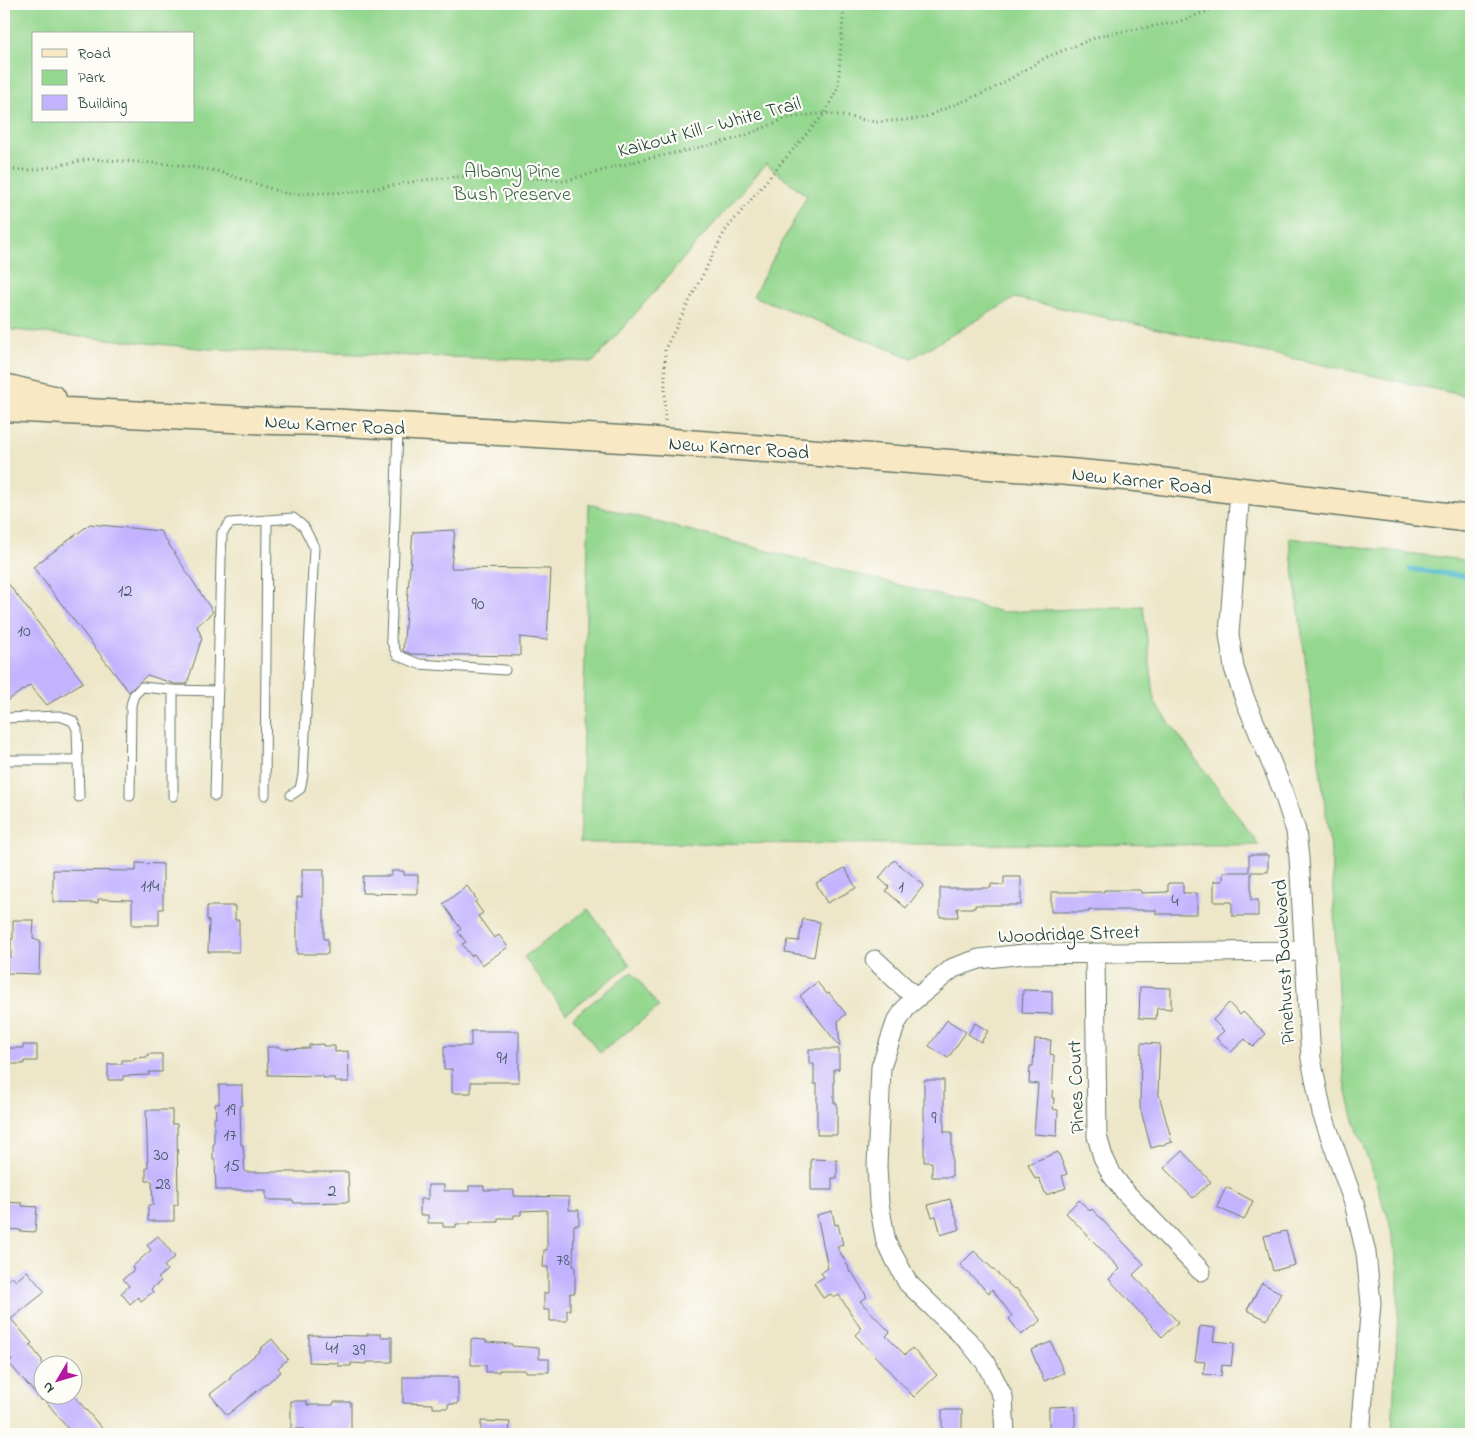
<svg xmlns="http://www.w3.org/2000/svg" width="1475" height="1438" font-family="'Indie Flower',sans-serif">
  <style>
    .green { fill: #94d78f; stroke: #5a8a62; fill-rule: evenodd }
    .lines { fill: none; stroke-linecap: round; stroke-linejoin: round }
    .stream { stroke: #53bcd0; stroke-width: 5 }
    .building { fill: #c3b3ff }
    .lane-casing { stroke: #677868; stroke-width: 11 }
    .street-casing { stroke: #677868; stroke-width: 21 }
    .secondary-casing { stroke: #677868; stroke-width: 29 }
    .path { stroke: #677868; stroke-width: 3; stroke-dasharray: 1 4; stroke-linecap: butt }
    .lane { stroke: #fff; stroke-width: 9 }
    .street { stroke: #fff; stroke-width: 19 }
    .secondary { stroke: #f8e8c3; stroke-width: 26 }
    .labels { text-anchor: middle; stroke-width: 4.5; stroke-linejoin: round; paint-order: stroke }
    .number-label { font-size: 18px; fill: #485a67 }
    .street-label { font-size: 20px; fill: #1f3d34; stroke: #fdfcf7 }
    .park-label { font-size: 20px; fill: #3c644b; stroke: #fdfcf7 }
  </style>
  <rect width="100%" height="100%" fill="#fdfcf7"/>
  <filter id="ink" filterUnits="userSpaceOnUse"><feTurbulence type="fractalNoise" baseFrequency=".02" numOctaves="2"/><feDisplacementMap in="SourceGraphic" scale="10" xChannelSelector="R" yChannelSelector="G"/><feConvolveMatrix kernelMatrix="1 2 1 2 8 2 1 2 1" color-interpolation-filters="sRGB"/></filter>
  <filter id="wash" filterUnits="userSpaceOnUse"><feTurbulence type="fractalNoise" baseFrequency=".0096" numOctaves="4" result="noise"/><feDisplacementMap in="SourceGraphic" scale="20" xChannelSelector="R" yChannelSelector="G"/><feGaussianBlur stdDeviation="1.12" result="paint"/><feColorMatrix in="noise" values="0 0 0 0 0 0 0 0 0 0 0 0 0 0 0 0 0 1.4 0 .05"/><feComposite in="paint" operator="in"/></filter>
  <g filter="url(#wash)">
    <rect width="100%" height="100%" fill="#ede6c8"/>
    <path class="green" d="M 4,4 L 1471,4 L 1471,397 L 1015,298 L 912,358 L 753,296 L 807,196 L 766,164 L 593,362 L 209,349 L 4,329 ZM 34,34 L 194,34 L 194,121 L 34,121 Z
      M 589,504 L 1002,612 L 1143,606 L 1155,703 L 1259,845 L 580,843 Z
      M 1289,538 L 1471,561 L 1471,1434 L 1392,1434 L 1398,1311 L 1398,1269 L 1389,1220 L 1353,1117 L 1346,1088 L 1341,1053 L 1331,851 Z
      M 588,909 L 630,965 L 566,1013 L 524,957 Z
      M 632,972 L 659,1007 L 600,1053 L 573,1017 Z"/>
    <g class="lines">
      <path class="stream" d="M 1410,569 L 1471,577"/>
    </g>
    <g id="blocks">
      <path class="building" d="M 90,524 L 160,531 L 213,612 L 197,626 L 202,638 L 187,684 L 175,684 L 147,675 L 129,692 L 33,567 Z
        M 455,530 L 451,568 L 551,569 L 547,640 L 520,637 L 520,656 L 411,654 L 403,651 L 413,532 Z
        M 4,578 L 83,682 L 47,705 L 30,685 L 4,703 Z
        M 1249,855 L 1268,855 L 1268,872 L 1251,872 L 1251,900 L 1258,900 L 1258,916 L 1232,916 L 1232,902 L 1214,902 L 1214,881 L 1223,881 L 1223,872 L 1249,872 Z
        M 894,860 L 924,885 L 906,908 L 886,891 L 889,887 L 879,878 Z
        M 136,863 L 163,864 L 163,909 L 159,909 L 159,925 L 132,925 L 132,900 L 98,899 L 98,903 L 53,902 L 53,870 L 136,871 Z
        M 845,868 L 856,888 L 827,903 L 816,883 Z
        M 302,869 L 324,869 L 324,939 L 328,939 L 328,954 L 297,954 L 297,897 L 302,897 Z
        M 392,871 L 404,871 L 404,875 L 418,875 L 418,894 L 362,893 L 363,876 L 391,876 Z
        M 1004,877 L 1021,877 L 1021,905 L 975,905 L 975,908 L 957,908 L 958,917 L 940,917 L 940,888 L 991,888 L 991,884 L 1004,885 Z
        M 1168,883 L 1183,883 L 1183,893 L 1197,893 L 1197,914 L 1156,914 L 1156,910 L 1089,910 L 1089,912 L 1051,912 L 1051,892 L 1104,892 L 1104,890 L 1141,890 L 1141,893 L 1168,892 Z
        M 467,886 L 477,900 L 475,902 L 483,913 L 478,916 L 494,938 L 499,935 L 508,947 L 482,965 L 474,954 L 471,956 L 462,944 L 466,942 L 458,932 L 461,929 L 443,904 Z
        M 207,906 L 235,906 L 235,920 L 239,920 L 239,952 L 208,952 L 209,920 L 207,920 Z
        M 803,919 L 820,922 L 814,957 L 785,952 L 788,940 L 799,941 Z
        M 13,920 L 34,920 L 33,939 L 40,940 L 39,974 L 7,973 L 7,957 L 11,957 L 11,939 L 13,939 Z
        M 817,982 L 827,994 L 829,993 L 846,1014 L 838,1021 L 840,1047 L 800,996 Z
        M 1140,987 L 1171,988 L 1171,1009 L 1157,1008 L 1156,1019 L 1139,1018 Z
        M 1023,990 L 1052,991 L 1052,1014 L 1022,1013 Z
        M 1229,1003 L 1240,1015 L 1243,1012 L 1266,1034 L 1253,1047 L 1245,1039 L 1231,1052 L 1216,1038 L 1224,1031 L 1213,1020 Z
        M 947,1020 L 966,1032 L 948,1058 L 929,1046 Z
        M 975,1023 L 988,1031 L 981,1042 L 968,1034 Z
        M 471,1031 L 519,1031 L 519,1082 L 471,1082 L 471,1093 L 452,1093 L 452,1069 L 444,1069 L 444,1046 L 471,1046 Z
        M 1035,1039 L 1051,1040 L 1050,1054 L 1054,1055 L 1052,1098 L 1054,1098 L 1053,1109 L 1058,1110 L 1057,1136 L 1034,1134 L 1038,1084 L 1029,1083 L 1030,1066 L 1033,1066 Z
        M 1141,1043 L 1160,1044 L 1158,1091 L 1171,1138 L 1169,1139 L 1173,1142 L 1151,1148 L 1140,1107 Z
        M 323,1044 L 323,1046 L 335,1046 L 335,1052 L 348,1051 L 349,1082 L 335,1082 L 335,1078 L 323,1078 L 323,1076 L 268,1075 L 267,1047 L 281,1047 L 281,1049 L 309,1048 L 309,1045 Z
        M 23,1045 L 37,1045 L 37,1061 L 24,1061 L 24,1064 L 4,1064 L 4,1050 L 9,1050 L 9,1048 L 23,1048 Z
        M 809,1049 L 839,1049 L 839,1069 L 834,1069 L 834,1103 L 837,1103 L 837,1135 L 817,1135 L 817,1084 L 814,1084 L 814,1064 L 809,1064 Z
        M 148,1054 L 162,1054 L 162,1072 L 149,1072 L 149,1075 L 123,1076 L 123,1080 L 108,1080 L 108,1064 L 122,1064 L 122,1060 L 134,1060 L 134,1058 L 148,1057 Z
        M 924,1080 L 944,1080 L 944,1132 L 952,1132 L 952,1177 L 932,1177 L 932,1162 L 924,1162 Z
        M 219,1085 L 242,1085 L 242,1105 L 240,1105 L 241,1145 L 243,1145 L 245,1172 L 348,1172 L 349,1202 L 294,1203 L 293,1200 L 266,1200 L 266,1190 L 216,1190 L 215,1160 L 213,1160 L 213,1145 L 214,1145 L 214,1118 L 216,1118 L 215,1104 L 219,1104 Z
        M 146,1110 L 172,1110 L 172,1124 L 177,1124 L 178,1205 L 174,1205 L 174,1221 L 148,1221 L 148,1205 L 153,1205 L 152,1181 L 146,1181 L 146,1168 L 148,1168 Z
        M 1182,1151 L 1211,1182 L 1193,1198 L 1164,1168 Z
        M 1058,1152 L 1067,1174 L 1062,1176 L 1066,1188 L 1046,1195 L 1039,1178 L 1035,1179 L 1028,1164 Z
        M 811,1159 L 837,1160 L 837,1178 L 832,1178 L 832,1190 L 811,1190 Z
        M 428,1185 L 444,1185 L 444,1191 L 469,1191 L 469,1186 L 484,1186 L 484,1190 L 514,1190 L 514,1196 L 569,1197 L 569,1210 L 579,1210 L 579,1225 L 574,1225 L 573,1266 L 575,1266 L 575,1293 L 570,1293 L 570,1310 L 567,1310 L 567,1321 L 550,1321 L 550,1310 L 544,1310 L 544,1293 L 548,1293 L 548,1267 L 543,1267 L 544,1250 L 547,1250 L 547,1210 L 521,1211 L 521,1215 L 514,1215 L 514,1218 L 498,1218 L 498,1222 L 470,1222 L 470,1224 L 456,1224 L 456,1227 L 443,1227 L 443,1223 L 428,1223 L 428,1215 L 420,1215 L 420,1199 L 428,1199 Z
        M 1226,1187 L 1253,1201 L 1244,1220 L 1217,1207 Z
        M 950,1199 L 960,1229 L 941,1235 L 936,1216 L 932,1217 L 928,1205 Z
        M 1079,1200 L 1090,1211 L 1092,1209 L 1144,1264 L 1133,1275 L 1178,1322 L 1162,1337 L 1109,1279 L 1120,1269 L 1066,1213 Z
        M 4,1202 L 22,1203 L 22,1206 L 37,1207 L 35,1232 L 20,1231 L 20,1230 L 7,1229 L 7,1228 L 4,1227 Z
        M 832,1211 L 835,1225 L 838,1224 L 843,1245 L 837,1247 L 848,1266 L 850,1273 L 852,1272 L 867,1297 L 860,1301 L 890,1332 L 886,1336 L 905,1355 L 912,1348 L 937,1375 L 914,1397 L 855,1335 L 861,1329 L 839,1295 L 834,1298 L 831,1294 L 823,1298 L 814,1283 L 824,1277 L 821,1273 L 828,1268 L 817,1215 Z
        M 1286,1231 L 1295,1265 L 1273,1271 L 1264,1236 Z
        M 158,1236 L 175,1257 L 164,1266 L 167,1270 L 158,1278 L 161,1281 L 151,1289 L 153,1292 L 141,1301 L 138,1297 L 130,1304 L 121,1293 L 129,1286 L 123,1279 L 134,1270 L 132,1267 L 151,1250 L 147,1245 Z
        M 974,1251 L 1014,1289 L 1016,1288 L 1041,1321 L 1021,1335 L 1009,1319 L 1012,1316 L 992,1289 L 989,1293 L 960,1265 Z
        M 27,1271 L 45,1292 L 11,1319 L 32,1343 L 30,1345 L 42,1360 L 42,1396 L 74,1396 L 107,1434 L 72,1434 L 42,1396 L 42,1401 L 8,1362 L 12,1360 L 4,1350 L 4,1284 L 12,1277 L 16,1281 Z
        M 1262,1283 L 1281,1293 L 1267,1320 L 1247,1310 Z
        M 1200,1326 L 1215,1328 L 1213,1341 L 1234,1343 L 1231,1366 L 1222,1365 L 1221,1376 L 1203,1374 L 1205,1362 L 1195,1361 Z
        M 367,1334 L 381,1334 L 381,1337 L 392,1337 L 392,1362 L 367,1362 L 367,1364 L 351,1363 L 351,1366 L 338,1366 L 338,1363 L 309,1362 L 309,1335 L 367,1336 Z
        M 272,1339 L 288,1359 L 278,1368 L 281,1372 L 227,1415 L 210,1394 L 231,1378 L 230,1376 L 261,1350 L 260,1349 Z
        M 471,1339 L 486,1340 L 486,1342 L 512,1344 L 512,1346 L 539,1348 L 539,1359 L 549,1359 L 549,1372 L 525,1372 L 525,1370 L 499,1370 L 499,1372 L 486,1372 L 486,1365 L 471,1365 Z
        M 1051,1342 L 1064,1373 L 1044,1381 L 1031,1350 Z
        M 403,1377 L 458,1377 L 458,1404 L 448,1404 L 448,1408 L 433,1408 L 433,1404 L 403,1403 Z
        M 291,1401 L 307,1401 L 307,1405 L 333,1405 L 334,1402 L 351,1402 L 351,1430 L 334,1430 L 334,1434 L 304,1433 L 304,1429 L 291,1429 Z
        M 1075,1406 L 1075,1434 L 1049,1434 L 1049,1407 Z
        M 942,1410 L 962,1410 L 962,1434 L 942,1434 Z
        M 481,1421 L 510,1422 L 509,1434 L 481,1434 Z"/>
    </g>
  </g>
  <g filter="url(#ink)">
    <use href="#blocks" fill-opacity="0" stroke="#677868" stroke-width="1"/>
    <g class="lines">
      <g class="lane-casing">
        <path id="lane" d="M 398,429 L 391,640 L 397,655 L 419,664 L 505,670
          M 173,690 L 173,796
          M 4,718 L 60,716 L 73,721 L 77,729 L 79,797
          M 4,760 L 78,760
          M 265,795 L 267,520
          M 130,796 L 131,705 L 134,695 L 142,687 L 173,690 L 218,691
          M 215,796 L 221,559 L 222,533 L 230,523 L 293,518 L 304,527 L 314,547 L 303,775 L 300,789 L 291,795"/>
      </g>
      <g class="street-casing">
        <path id="street" d="M 1240,491 L 1229,634 L 1234,668 L 1244,697 L 1283,791 L 1296,831 L 1299,858 L 1311,1059 L 1322,1113 L 1354,1203 L 1366,1253 L 1371,1303 L 1360,1434
          M 1095,953 L 1097,1136 L 1103,1157 L 1112,1175 L 1126,1193 L 1201,1271
          M 875,960 L 916,998
          M 1005,1434 L 1003,1397 L 986,1363 L 970,1343 L 908,1283 L 886,1242 L 879,1204 L 877,1166 L 881,1067 L 896,1023 L 907,1006 L 953,968 L 979,959 L 1024,954 L 1305,951"/>
      </g>
      <g class="secondary-casing">
        <path id="secondary" d="M 4,387 L 53,399
          M 4,408 L 272,421 L 328,422 L 673,442 L 1069,472 L 1136,478 L 1471,519"/>
      </g>
      <path class="path" d="M 4,170 L 34,170 L 91,159 L 170,164 L 217,171 L 287,194 L 354,192 L 424,180 L 489,174 L 564,181 L 637,161 L 689,150 L 739,138 L 787,118 L 825,113 L 876,122 L 920,119 L 991,90 L 1047,57 L 1102,35 L 1178,22 L 1226,4
        M 665,421 L 665,349 L 725,231 L 782,162 L 825,113 L 838,87 L 844,4
        M 1464,1434 L 1471,1413"/>
      <use href="#lane" class="lane"/>
      <use href="#street" class="street"/>
      <use href="#secondary" class="secondary"/>
    </g>
  </g>
  <g class="labels">
    <g class="number-label">
      <text x="125" y="596">12</text>
      <text x="478" y="609">90</text>
      <text x="24" y="636">10</text>
      <text x="150" y="891">114</text>
      <text x="901" y="892">1</text>
      <text x="1175" y="906">4</text>
      <text x="502" y="1063">91</text>
      <text x="230" y="1115">19</text>
      <text x="934" y="1123">9</text>
      <text x="230" y="1140">17</text>
      <text x="161" y="1160">30</text>
      <text x="232" y="1171">15</text>
      <text x="163" y="1189">28</text>
      <text x="332" y="1196">2</text>
      <text x="563" y="1265">78</text>
      <text x="332" y="1353">41</text>
      <text x="359" y="1355">39</text>
    </g>
    <g class="street-label">
      <text transform="translate(709 126) rotate(-15)" y="7">Kaikout Kill - White Trail</text>
      <text transform="translate(335 424) rotate(3)" y="7">New Karner Road</text>
      <text transform="translate(739 447) rotate(4)" y="7">New Karner Road</text>
      <text transform="translate(1142 480) rotate(6)" y="7">New Karner Road</text>
      <text transform="translate(1069 933) rotate(-2)" y="7">Woodridge Street</text>
      <text transform="translate(1283 962) rotate(-93)" y="7">Pinehurst Boulevard</text>
      <text transform="translate(1075 1087) rotate(-92)" y="7">Pines Court</text>
    </g>
    <g class="park-label">
      <text x="512" y="177">Albany Pine<tspan x="512" dy="23">Bush Preserve</tspan></text>
    </g>
  </g>
  <rect width="1475" height="1438" fill="none" stroke="#fdfcf7" stroke-width="20"/>
  <rect x="32" y="32" width="162" height="90" fill="#fdfcf7" stroke="#a4b0a9"/>
  <rect x="42" y="49" width="25" height="8" fill="#f8e8c3" stroke="#a4b0a9"/>
  <text x="78" y="58" font-size="15" fill="#1f3d34">Road</text>
  <rect x="42" y="70" width="25" height="15" fill="#94d78f" stroke="#a4b0a9"/>
  <text x="78" y="82" font-size="15" fill="#1f3d34">Park</text>
  <rect x="42" y="95" width="25" height="15" fill="#c3b3ff" stroke="#a4b0a9"/>
  <text x="78" y="108" font-size="15" fill="#1f3d34">Building</text>
  <g transform="translate(58 1380) rotate(232)"><circle r="24" fill="#fdfcf7" stroke="#a4b0a9"/>
  <path d="M0-4L9 19L0 12L-9 19Z" fill="#b5179e"/>
  <text y="-8" font-size="14" font-weight="bold" text-anchor="middle" fill="#1f3d34">N</text>
  </g>
</svg>
